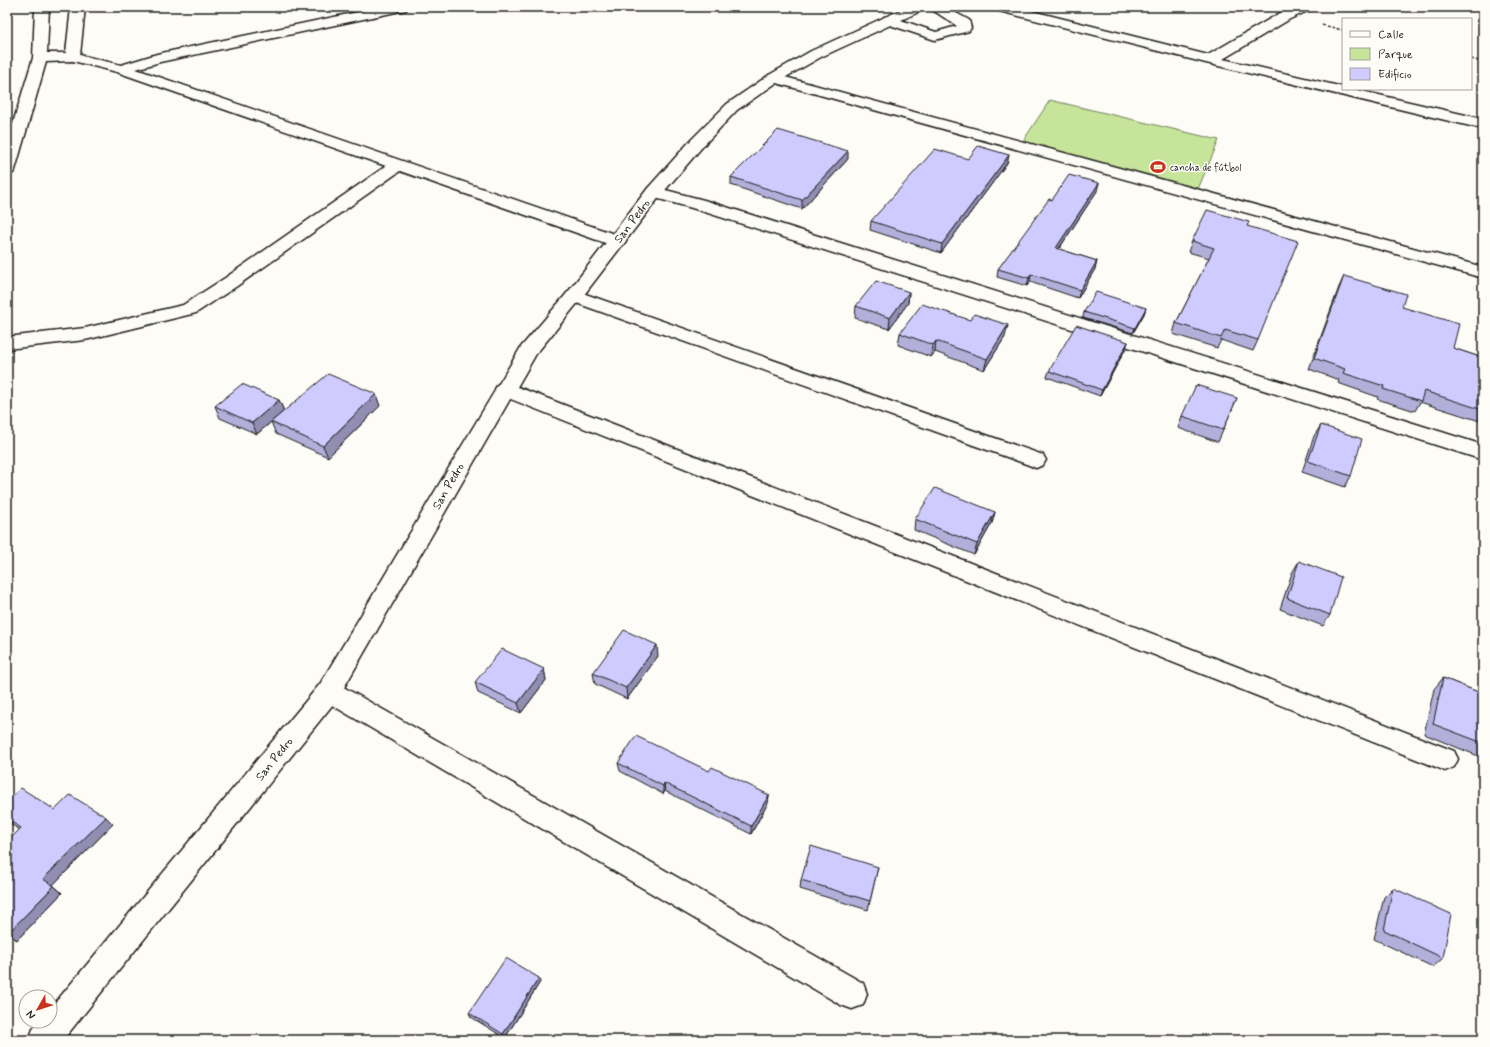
<svg xmlns="http://www.w3.org/2000/svg" width="1490" height="1047" font-family="Mynerve,sans-serif">
  <style>
    .green { fill: #c7e49b; stroke: #72805c }
    .lines { fill: none; stroke-linecap: round; stroke-linejoin: round }
    .minor-casing { stroke: #1c1c1c; stroke-width: 3 }
    .major-casing { stroke: #1c1c1c; stroke-width: 3 }
    .path { stroke: #1c1c1c; stroke-width: 1.5; stroke-dasharray: 3 2; stroke-linecap: butt }
    .minor { fill: #fdfcf7; fill-rule: evenodd }
    .major { fill: #fdfcf7; fill-rule: evenodd }
    .wall { fill: #b2afda; stroke: #1c1c1c }
    .shaded-wall { fill: #918eb2; stroke: #1c1c1c }
    .building { fill: #cfcbfe; stroke: #1c1c1c }
    .labels { text-anchor: middle; stroke-width: 3; stroke-linejoin: round; paint-order: stroke }
    .far-poi-label { font-size: 10px; fill: #1c1c1c; stroke: #fdfcf7; text-anchor: start }
    .street-label { font-size: 12px; fill: #1c1c1c; stroke: #fdfcf7 }
  </style>
  <rect width="100%" height="100%" fill="#fdfcf7"/>
  <filter id="ink" filterUnits="userSpaceOnUse"><feTurbulence type="fractalNoise" baseFrequency=".025" numOctaves="2"/><feDisplacementMap in="SourceGraphic" scale="8" xChannelSelector="R" yChannelSelector="G"/><feConvolveMatrix kernelMatrix="1 2 1 2 8 2 1 2 1" color-interpolation-filters="sRGB"/></filter>
  <g filter="url(#ink)">
    <path class="green" d="M 1050,100 L 1219,140 L 1198,189 L 1021,144 Z"/>
    <g class="lines">
      <g class="minor-casing">
        <path id="minor" d="M 35,7 L 49,7 L 47,53 L 66,53 L 71,7 L 85,7 L 80,55 L 121,65 L 157,54 L 382,7 L 408,7 L 406,10 L 401,11 L 160,62 L 136,69 L 623,237 L 626,241 L 623,245 L 617,246 L 611,245 L 400,171 L 237,286 L 196,313 L 85,340 L 7,349 L 7,337 L 85,328 L 183,305 L 225,278 L 386,166 L 117,72 L 73,61 L 46,62 L 15,170 L 13,173 L 7,175 L 7,143 L 33,58 Z
          M 928,7 L 945,7 L 969,20 L 971,28 L 969,31 L 935,40 L 884,23 L 882,20 L 884,17 L 889,16 L 936,32 L 957,26 Z
          M 993,7 L 1016,7 L 1208,55 L 1280,13 L 1294,7 L 1312,7 L 1310,10 L 1290,19 L 1223,59 L 1343,87 L 1343,89 L 1353,89 L 1483,119 L 1483,129 L 1210,64 L 995,10 Z
          M 774,74 L 1483,267 L 1483,278 L 769,81 L 767,78 L 769,75 Z
          M 654,187 L 704,200 L 1483,445 L 1483,460 L 692,208 L 648,196 L 646,192 L 648,188 Z
          M 574,290 L 1043,455 L 1046,460 L 1043,465 L 1036,468 L 1029,465 L 568,300 L 565,296 L 568,292 Z
          M 505,382 L 1454,751 L 1458,759 L 1454,767 L 1445,771 L 1436,767 L 498,394 L 495,389 L 498,384 Z
          M 329,680 L 338,684 L 863,983 L 867,994 L 863,1005 L 852,1009 L 841,1005 L 320,698 L 317,691 L 320,684 Z"/>
      </g>
      <g class="major-casing">
        <path id="major" d="M 907,7 L 925,7 L 923,10 L 821,57 L 779,81 L 737,110 L 703,146 L 660,196 L 580,300 L 536,354 L 338,698 L 63,1040 L 29,1040 L 33,1029 L 40,1021 L 50,1021 L 50,1009 L 320,684 L 521,347 L 568,292 L 648,188 L 691,140 L 727,104 L 769,75 L 811,51 Z"/>
      </g>
      <path class="path" d="M 1322,25 L 1343,30
        M 1471,59 L 1483,62"/>
      <use href="#minor" class="minor"/>
      <use href="#major" class="major"/>
    </g>
    <path class="wall" d="M 1009,155 L 1007,163 L 941,253 L 870,230 L 871,221 L 968,159 Z
      M 848,159 L 802,209 L 731,185 L 731,177 Z
      M 1097,191 L 1059,249 L 1097,261 L 1095,269 L 1078,298 L 1030,282 L 1027,286 L 997,277 L 998,269 L 1052,200 Z
      M 1247,226 L 1258,340 L 1253,351 L 1221,340 L 1217,348 L 1173,334 L 1176,323 L 1209,258 L 1188,252 L 1192,241 Z
      M 1344,276 L 1402,307 L 1453,348 L 1483,358 L 1483,422 L 1420,402 L 1415,411 L 1377,399 L 1378,397 L 1338,383 L 1339,380 L 1309,369 L 1339,287 Z
      M 909,292 L 908,303 L 889,329 L 855,318 L 856,306 Z
      M 1146,308 L 1144,314 L 1133,333 L 1083,318 L 1084,312 Z
      M 900,333 L 1005,337 L 984,370 L 935,352 L 931,357 L 898,345 Z
      M 1128,342 L 1126,348 L 1100,396 L 1047,377 L 1049,371 Z
      M 1237,398 L 1218,442 L 1178,428 L 1182,416 Z
      M 279,400 L 284,411 L 257,434 L 220,418 L 215,406 Z
      M 380,406 L 328,457 L 276,434 L 271,422 Z
      M 1321,425 L 1351,476 L 1345,487 L 1302,472 L 1314,436 Z
      M 995,512 L 992,523 L 974,555 L 914,530 L 915,519 Z
      M 1299,561 L 1330,615 L 1323,626 L 1280,609 L 1292,573 Z
      M 658,656 L 627,699 L 595,684 L 593,673 Z
      M 544,669 L 546,680 L 521,713 L 478,693 L 475,682 Z
      M 1443,678 L 1483,694 L 1483,758 L 1424,734 L 1434,689 Z
      M 618,763 L 709,771 L 769,795 L 768,803 L 751,834 L 665,791 L 663,794 L 620,771 Z
      M 7,801 L 55,810 L 106,817 L 113,824 L 53,885 L 62,893 L 17,940 L 7,934 L 7,842 L 20,830 L 7,822 Z
      M 878,867 L 868,910 L 800,889 L 801,880 Z
      M 1393,888 L 1443,958 L 1433,967 L 1374,939 L 1384,897 Z
      M 540,982 L 505,1038 L 471,1017 L 469,1013 Z"/>
    <path class="shaded-wall" d="M 848,151 L 848,159 L 802,209 L 802,200 Z
      M 1009,155 L 1007,163 L 941,253 L 942,244 Z
      M 1099,183 L 1097,191 L 1054,256 L 1056,248 Z
      M 1097,261 L 1095,269 L 1078,298 L 1080,290 Z
      M 1031,274 L 1030,282 L 1027,286 L 1029,278 Z
      M 909,292 L 908,303 L 889,329 L 890,318 Z
      M 1146,308 L 1144,314 L 1133,333 L 1135,328 Z
      M 1008,325 L 1005,337 L 984,370 L 987,359 Z
      M 936,341 L 935,352 L 931,357 L 933,345 Z
      M 1128,342 L 1126,348 L 1100,396 L 1102,390 Z
      M 376,394 L 380,406 L 328,457 L 323,446 Z
      M 279,400 L 284,411 L 257,434 L 252,423 Z
      M 995,512 L 992,523 L 974,555 L 977,544 Z
      M 657,645 L 658,656 L 627,699 L 626,688 Z
      M 544,669 L 546,680 L 521,713 L 518,703 Z
      M 664,783 L 665,791 L 663,794 L 663,786 Z
      M 769,795 L 768,803 L 751,834 L 751,826 Z
      M 106,817 L 113,824 L 51,887 L 43,879 Z
      M 54,886 L 62,893 L 17,940 L 8,933 Z
      M 539,978 L 540,982 L 505,1038 L 503,1034 Z"/>
    <path class="building" d="M 778,130 L 848,151 L 802,200 L 731,177 Z
      M 978,146 L 1009,155 L 942,244 L 871,221 L 935,149 L 968,159 Z
      M 1069,175 L 1099,183 L 1056,248 L 1097,261 L 1080,290 L 1031,274 L 1029,278 L 998,269 L 1049,199 L 1052,200 Z
      M 1207,210 L 1249,222 L 1247,226 L 1298,241 L 1258,340 L 1225,330 L 1221,338 L 1176,323 L 1214,248 L 1192,241 Z
      M 1344,276 L 1406,294 L 1402,307 L 1459,324 L 1453,348 L 1483,358 L 1483,410 L 1424,391 L 1421,401 L 1383,389 L 1384,386 L 1343,373 L 1345,369 L 1314,358 Z
      M 876,281 L 909,292 L 890,318 L 856,306 Z
      M 1096,292 L 1146,308 L 1135,328 L 1084,312 Z
      M 922,304 L 970,320 L 974,314 L 1008,325 L 987,359 L 936,341 L 933,345 L 900,333 Z
      M 1076,325 L 1128,342 L 1102,390 L 1049,371 Z
      M 328,374 L 376,394 L 323,446 L 271,422 Z
      M 242,384 L 279,400 L 252,423 L 215,406 Z
      M 1196,385 L 1237,398 L 1223,430 L 1182,416 Z
      M 1321,425 L 1362,439 L 1351,476 L 1308,461 Z
      M 935,488 L 995,512 L 977,544 L 915,519 Z
      M 1299,561 L 1341,577 L 1330,615 L 1287,598 Z
      M 624,630 L 657,645 L 626,688 L 593,673 Z
      M 502,649 L 544,669 L 518,703 L 475,682 Z
      M 1443,678 L 1483,694 L 1483,743 L 1433,724 Z
      M 636,736 L 709,771 L 712,767 L 769,795 L 751,826 L 664,783 L 663,786 L 618,763 Z
      M 21,788 L 55,810 L 70,795 L 106,817 L 43,879 L 54,886 L 8,933 L 7,932 L 7,842 L 21,828 L 7,819 L 7,801 Z
      M 811,846 L 878,867 L 870,901 L 801,880 Z
      M 1393,888 L 1451,914 L 1443,958 L 1384,930 Z
      M 506,958 L 539,978 L 503,1034 L 469,1013 Z"/>
  </g>
  <defs>
    <g id="stadium-bare" transform="scale(1.2)"><path d="M0-5a6.5 5 0 1 0 0 10a6.5 5 0 1 0 0-10ZM-3.5-1.8h7v3.6h-7Z" fill="#c8321e" stroke="#fdfcf7" stroke-width="2.5" paint-order="stroke"/></g>
  </defs>
  <g fill-rule="evenodd">
    <use href="#stadium-bare" x="1158" y="167"/>
  </g>
  <g class="labels">
    <g class="far-poi-label">
      <text x="1170" y="171">cancha de fútbol</text>
    </g>
    <g class="street-label">
      <text transform="translate(632 221) rotate(-53)" y="4">San Pedro</text>
      <text transform="translate(448 486) rotate(-60)" y="4">San Pedro</text>
      <text transform="translate(274 759) rotate(-51)" y="4">San Pedro</text>
    </g>
  </g>
  <rect width="1490" height="1047" fill="none" stroke="#fdfcf7" stroke-width="24"/>
  <rect x="12" y="12" width="1466" height="1023" fill="none" stroke="#1c1c1c" stroke-width="1.5" filter="url(#ink)"/>
  <rect x="1342" y="18" width="130" height="72" fill="#fdfcf7" stroke="#a3a29f"/>
  <rect x="1350" y="31" width="20" height="6" fill="#fdfcf7" stroke="#a3a29f"/>
  <text x="1378" y="38" font-size="12" fill="#1c1c1c">Calle</text>
  <rect x="1350" y="48" width="20" height="12" fill="#c7e49b" stroke="#a3a29f"/>
  <text x="1378" y="58" font-size="12" fill="#1c1c1c">Parque</text>
  <rect x="1350" y="68" width="20" height="12" fill="#cfcbfe" stroke="#a3a29f"/>
  <text x="1378" y="78" font-size="12" fill="#1c1c1c">Edificio</text>
  <g transform="translate(38 1009) rotate(231)"><circle r="19" fill="#fdfcf7" stroke="#a3a29f"/>
  <path d="M0-3L7 15L0 10L-7 15Z" fill="#c8321e"/>
  <text y="-6" font-size="11" font-weight="bold" text-anchor="middle" fill="#1c1c1c">N</text>
  </g>
</svg>
